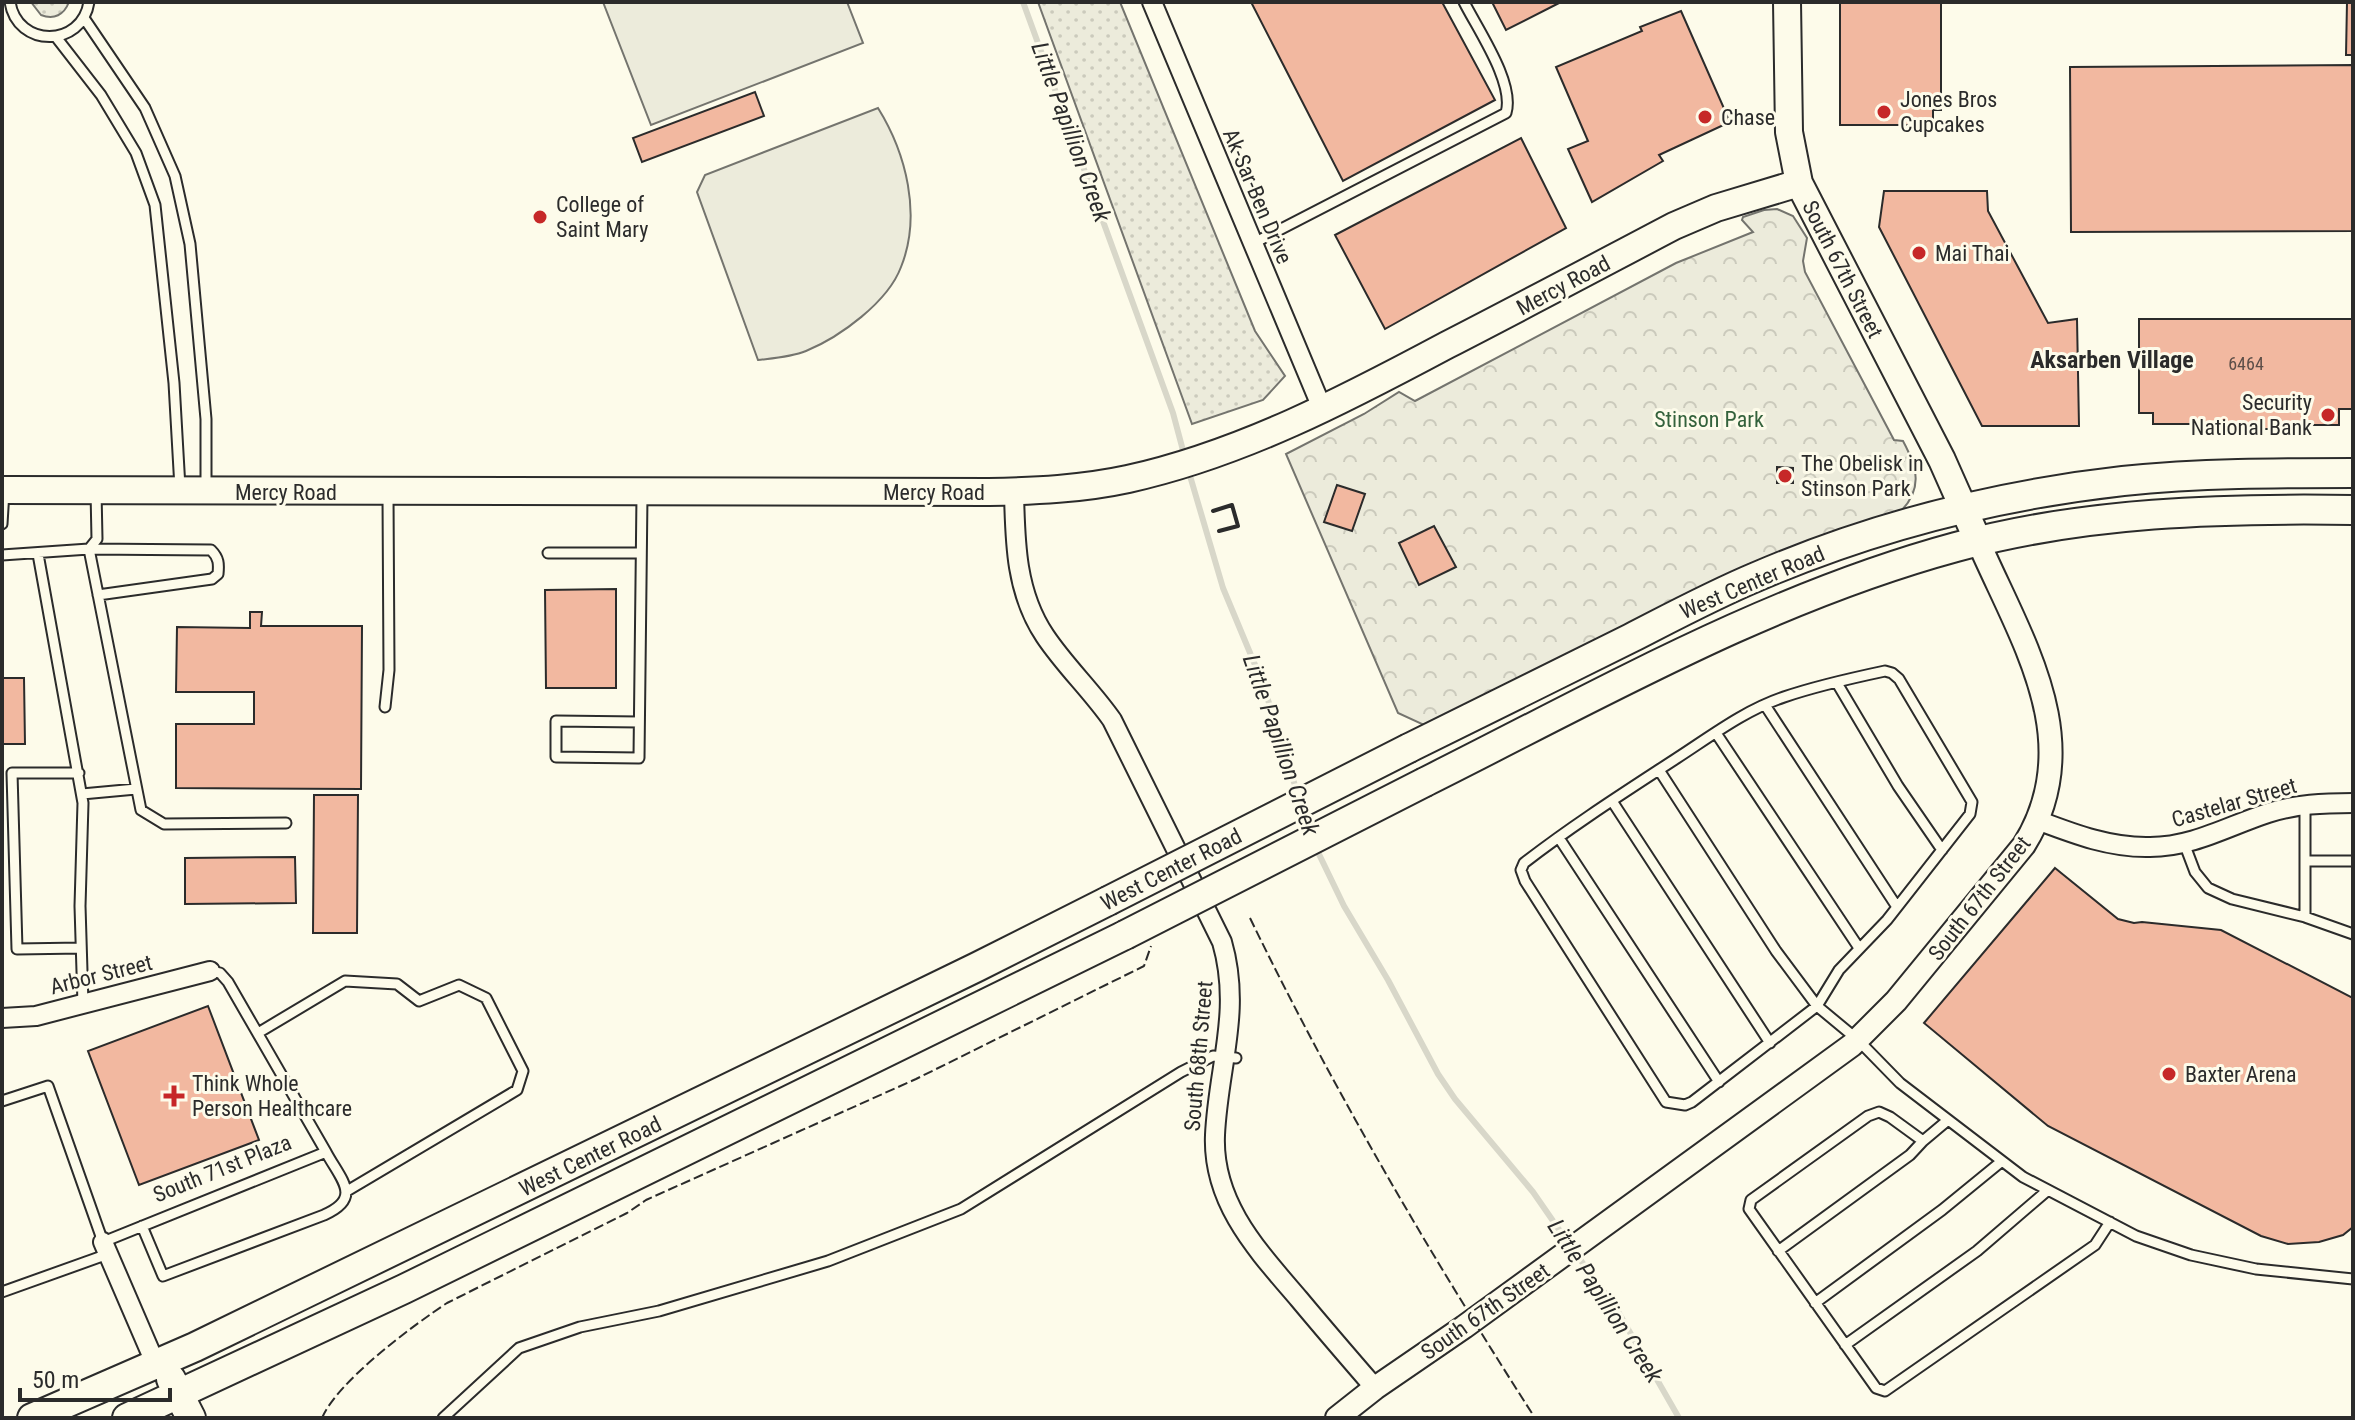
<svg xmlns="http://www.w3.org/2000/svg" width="2355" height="1420" font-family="'Roboto Condensed',sans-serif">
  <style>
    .grass { fill: url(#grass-dots); stroke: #74746e; stroke-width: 2 }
    .park { fill: url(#park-crowns); stroke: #74746e; stroke-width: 2 }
    .garden { fill: #ecebdb; stroke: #74746e; stroke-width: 2 }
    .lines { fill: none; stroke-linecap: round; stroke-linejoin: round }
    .stream { stroke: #d8d7c9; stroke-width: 6 }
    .building { fill: #f2b8a0; stroke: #2b2b2b; stroke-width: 2 }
    .service-casing { stroke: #2b2b2b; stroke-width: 13 }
    .minor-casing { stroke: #2b2b2b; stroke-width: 22 }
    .tertiary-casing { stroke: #2b2b2b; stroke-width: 26 }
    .secondary-casing { stroke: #2b2b2b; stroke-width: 30 }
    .primary-casing { stroke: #2b2b2b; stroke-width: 32 }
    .service { stroke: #fdfbea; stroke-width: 9 }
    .minor { stroke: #fdfbea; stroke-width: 18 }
    .tertiary { stroke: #fdfbea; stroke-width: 22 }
    .secondary { stroke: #fdfbea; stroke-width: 26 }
    .primary { stroke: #fdfbea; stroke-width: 28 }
    .primary-bridge-casing { stroke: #2b2b2b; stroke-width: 32; stroke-linecap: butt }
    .primary-bridge { stroke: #fdfbea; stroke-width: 28 }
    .fence { stroke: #2b2b2b; stroke-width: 2; stroke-dasharray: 10 4; stroke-linecap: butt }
    .wall { stroke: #2b2b2b; stroke-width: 4 }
    .poi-dot { fill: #c62828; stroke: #fdfbea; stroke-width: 3 }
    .labels { text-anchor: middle; stroke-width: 6; stroke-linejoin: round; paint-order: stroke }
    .number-label { font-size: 18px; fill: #5d4e48 }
    .poi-label { font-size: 22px; fill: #2b2b2b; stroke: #fdfbea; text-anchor: start }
    .street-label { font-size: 22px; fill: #2b2b2b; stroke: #fdfbea }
    .park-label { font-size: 22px; fill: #34623c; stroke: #fdfbea }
    .water-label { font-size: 24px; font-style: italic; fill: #2b2b2b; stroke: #fdfbea }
    .neighbourhood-label { font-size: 24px; font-weight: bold; fill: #2b2b2b; stroke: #fdfbea }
  </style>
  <defs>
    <pattern id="grass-dots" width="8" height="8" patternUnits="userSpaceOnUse" patternTransform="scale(2)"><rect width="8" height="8" fill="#ecebdb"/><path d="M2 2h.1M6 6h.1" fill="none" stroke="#cbcabc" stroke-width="1.8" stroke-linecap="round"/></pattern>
    <pattern id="park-crowns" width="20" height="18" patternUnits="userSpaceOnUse" patternTransform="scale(2)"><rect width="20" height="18" fill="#ecebdb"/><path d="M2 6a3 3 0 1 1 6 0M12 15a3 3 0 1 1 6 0" fill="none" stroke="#cbcabc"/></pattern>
  </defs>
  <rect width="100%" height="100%" fill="#fdfbea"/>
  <path class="grass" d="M 31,2 L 69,2 C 64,15 54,20 41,15 Z
    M 1038,2 L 1120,2 L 1255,331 L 1285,376 L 1263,400 L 1192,424 Z"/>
  <path class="park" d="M 1777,209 L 1793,216 L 1807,238 L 1803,261 L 1805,272 L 1894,440 L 1903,441 C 1917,467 1924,489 1899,513 L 1424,725 L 1398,713 L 1286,454 L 1364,414 L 1399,392 L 1415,401 L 1676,263 L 1753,232 L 1742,220 L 1743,217 L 1764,210 Z"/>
  <path class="garden" d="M 603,2 L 847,2 L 863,43 L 651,125 Z
    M 878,108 C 906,153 922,215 901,267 C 888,302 840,337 806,351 C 791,357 775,358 758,360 L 697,192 L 705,175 Z"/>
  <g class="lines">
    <path class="stream" d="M 1023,2 L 1173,413 L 1185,458
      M 1188,469 L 1223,588 L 1263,684 L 1298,795
      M 1303,810 L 1311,833
      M 1316,848 L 1344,906 L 1388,980 L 1438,1074 L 1455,1099 L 1533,1192 L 1569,1244
      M 1576,1254 L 1616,1308 L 1679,1418"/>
  </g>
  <path class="building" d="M 1251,2 L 1442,2 L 1495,100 L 1343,181 Z
    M 1492,2 L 1561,2 L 1506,30 Z
    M 1840,2 L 1941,2 L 1941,110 L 1933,110 L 1933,125 L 1840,125 Z
    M 2347,2 L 2353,2 L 2353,55 L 2346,55 Z
    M 1681,11 L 1730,122 L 1659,155 L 1663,161 L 1592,202 L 1568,149 L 1588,141 L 1556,67 L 1642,31 L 1640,27 Z
    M 2353,65 L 2353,231 L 2071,232 L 2070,67 Z
    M 755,92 L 764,116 L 642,162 L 633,138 Z
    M 1521,138 L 1566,228 L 1385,329 L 1335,235 Z
    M 1884,191 L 1987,191 L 1988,211 L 2048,323 L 2077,319 L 2079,426 L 1982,426 L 1879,227 Z
    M 2139,319 L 2353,319 L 2353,409 L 2339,409 L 2339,425 L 2284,425 L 2284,429 L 2264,429 L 2264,424 L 2153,424 L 2153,413 L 2139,413 Z
    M 1777,467 L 1793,468 L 1793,483 L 1777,483 Z
    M 1337,485 L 1365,494 L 1352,531 L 1324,522 Z
    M 1434,526 L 1456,567 L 1419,585 L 1399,543 Z
    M 616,589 L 616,688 L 546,688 L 545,590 Z
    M 250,612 L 262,612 L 261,626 L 362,626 L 361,789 L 176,788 L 176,724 L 254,724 L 254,692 L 176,692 L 177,627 L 250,628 Z
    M 2,678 L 24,678 L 25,744 L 2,744 Z
    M 314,795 L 358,795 L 357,933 L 313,933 Z
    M 295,857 L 296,903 L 185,904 L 185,858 Z
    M 2055,868 L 2118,919 L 2134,923 L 2142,922 L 2221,930 L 2353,998 L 2353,1227 L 2343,1235 L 2319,1242 L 2288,1244 L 2261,1236 L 2048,1126 L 1924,1023 Z
    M 208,1006 L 259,1140 L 139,1185 L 88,1051 Z"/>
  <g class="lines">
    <g class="service-casing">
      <path id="service" d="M 10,2 C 17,48 82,48 89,2
        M 84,18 L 145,108 L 175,176 L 190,244 L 206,419 L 206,488
        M 56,37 L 101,95 L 136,153 L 155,205 L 174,383 L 180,488
        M 1252,244 L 1506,113 C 1515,83 1478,30 1464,2
        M 2,524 L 4,491
        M 548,553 L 641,553
        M 38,554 L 83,803 L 80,906 L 83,1004
        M 2,555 L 89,549 L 97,539 L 96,491
        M 98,595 L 212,579 L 218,574 C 219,564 219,558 211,550 L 89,549 L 141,810 L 164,824 L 286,823
        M 1837,683 L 1898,786 L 1942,850
        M 1765,705 L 1897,907
        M 385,707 L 389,670 L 388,495
        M 639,722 L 556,721 L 556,757 L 639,758 L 642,495
        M 1716,733 L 1859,948
        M 1659,770 L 1776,951 L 1817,1006 L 1839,970 L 1887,920 L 1970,814 L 1972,802 L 1899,679 L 1892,673 L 1885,671 C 1852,678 1816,686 1784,697 C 1745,710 1711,736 1677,758 C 1625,792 1573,825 1524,863 L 1521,870 L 1525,881 L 1666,1102 L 1685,1105 L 1692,1102 L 1817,1006 L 1858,1040 L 1900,1083 L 2023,1177 L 2136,1236 L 2191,1255 L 2256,1269 L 2353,1279
        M 79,773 L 12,773 L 17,949 L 81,948
        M 82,794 L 136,789
        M 1612,801 L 1770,1043
        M 2305,805 L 2305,861 L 2353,861
        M 1559,838 L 1719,1082
        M 2184,843 L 2195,872 L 2208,888 L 2232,899 L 2305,917 L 2353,934
        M 2305,917 L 2305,861
        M 258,1033 L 345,981 L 397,984 L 419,1001 L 459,985 L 486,998 L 523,1071 L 517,1090 L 347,1191
        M 2,1101 L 48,1086 L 103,1242 L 326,1152 L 228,982 L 220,973 L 210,971
        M 1948,1120 L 1923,1141 L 1890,1117 L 1879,1112 L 1868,1116 L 1751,1200 L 1749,1209 L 1876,1388 L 1885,1391 L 2095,1245 L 2110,1222
        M 142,1226 L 163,1276 L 324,1215 C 363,1198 341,1180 326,1152
        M 1778,1251 L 1910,1155 L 1923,1141
        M 2,1292 L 108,1254
        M 1815,1303 L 1942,1210 L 2002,1161
        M 1845,1345 L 1977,1251 L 2048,1190
        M 443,1418 L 519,1348 L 580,1327 L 659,1311 L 828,1261 L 961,1209 L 1181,1072 L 1213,1056 L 1236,1058"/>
    </g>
    <g class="minor-casing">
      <path id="minor" d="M 1152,2 L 1322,408
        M 1014,492 C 1015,543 1016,593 1045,636 C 1065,666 1091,690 1112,720 L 1222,942 C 1242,1011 1218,1067 1215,1135 C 1212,1203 1258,1251 1299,1299 C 1324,1329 1349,1358 1375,1388
        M 2037,820 C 2074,834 2110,848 2150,847 C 2193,847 2228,826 2268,813 C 2296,804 2324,803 2353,803
        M 2,1018 L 36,1016 L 210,971
        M 103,1242 L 156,1365"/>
    </g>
    <g class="tertiary-casing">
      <path id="tertiary" d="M 1337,1418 L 1375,1388 L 1464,1327 L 1852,1045 L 1896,1001 L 2024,845 C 2089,741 2020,638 1978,541"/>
    </g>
    <g class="secondary-casing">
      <path id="secondary" d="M 1787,2 L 1789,132 L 1799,183 L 1942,460 L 1978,541
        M 2,490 L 989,492 C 1035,491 1082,489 1128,479 C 1241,454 1346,399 1447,345 C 1523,306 1598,266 1674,226 L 1716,208 L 1799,183"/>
    </g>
    <g class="primary-casing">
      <path id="primary" d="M 1409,748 C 1483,712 1557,675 1631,638 C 1672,617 1713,595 1756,577 C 1872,527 1998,495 2123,481 C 2200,473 2276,473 2353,473
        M 1425,782 C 1599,695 1768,598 1956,547 C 2084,512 2221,508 2353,510
        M 171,1379 L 191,1418
        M 32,1418 L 195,1347 L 977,967 L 1108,901
        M 127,1418 L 404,1289 L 1125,935"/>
    </g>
    <use href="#service" class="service"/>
    <use href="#minor" class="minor"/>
    <use href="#tertiary" class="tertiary"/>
    <use href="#secondary" class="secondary"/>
    <use href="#primary" class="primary"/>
    <g class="primary-bridge-casing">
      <path id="primary-bridge" d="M 1108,901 L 1409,748
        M 1125,935 L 1425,782"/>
    </g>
    <use href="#primary-bridge" class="primary-bridge"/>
    <path class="fence" d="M 1250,918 C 1334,1091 1431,1256 1535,1418
      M 322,1418 C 337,1382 412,1326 447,1303 L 627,1213 L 646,1200 L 916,1079 L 1144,966 L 1151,946"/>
    <path class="wall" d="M 1213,511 L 1232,505 L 1238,526 L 1219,531"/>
  </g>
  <g class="poi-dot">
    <circle cx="1884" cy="112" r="8"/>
    <circle cx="1705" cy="117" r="8"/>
    <circle cx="540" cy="217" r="8"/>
    <circle cx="1919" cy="253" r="8"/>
    <circle cx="2328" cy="415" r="8"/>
    <circle cx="1785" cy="476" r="8"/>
    <circle cx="2169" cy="1074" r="8"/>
    <path d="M170 1084h8v8h8v8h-8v8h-8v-8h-8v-8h8z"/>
  </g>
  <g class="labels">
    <g class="number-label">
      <text x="2246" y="370">6464</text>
    </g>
    <g class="poi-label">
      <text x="1900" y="107">Jones Bros<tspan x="1900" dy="25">Cupcakes</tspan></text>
      <text x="1721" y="125">Chase</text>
      <text x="556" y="212">College of<tspan x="556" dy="25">Saint Mary</tspan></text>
      <text x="1935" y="261">Mai Thai</text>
      <text x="2312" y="410" text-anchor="end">Security<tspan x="2312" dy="25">National Bank</tspan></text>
      <text x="1801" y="471">The Obelisk in<tspan x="1801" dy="25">Stinson Park</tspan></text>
      <text x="2185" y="1082">Baxter Arena</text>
      <text x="192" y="1091">Think Whole<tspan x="192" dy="25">Person Healthcare</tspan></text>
    </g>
    <g class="street-label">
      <text transform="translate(1258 196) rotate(67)" y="8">Ak-Sar-Ben Drive</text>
      <text transform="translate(1843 269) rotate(63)" y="8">South 67th Street</text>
      <text transform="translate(1563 285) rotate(-28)" y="8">Mercy Road</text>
      <text x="286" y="500">Mercy Road</text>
      <text x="934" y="500">Mercy Road</text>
      <text transform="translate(1752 582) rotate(-23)" y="8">West Center Road</text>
      <text transform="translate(2234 802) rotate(-16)" y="8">Castelar Street</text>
      <text transform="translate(1171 869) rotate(-27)" y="8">West Center Road</text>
      <text transform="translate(1979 898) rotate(-52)" y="8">South 67th Street</text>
      <text transform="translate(101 974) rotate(-14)" y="8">Arbor Street</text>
      <text transform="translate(1198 1056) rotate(-85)" y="8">South 68th Street</text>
      <text transform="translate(590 1156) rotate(-26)" y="8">West Center Road</text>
      <text transform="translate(222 1168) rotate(-22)" y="8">South 71st Plaza</text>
      <text transform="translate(1485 1311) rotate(-35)" y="8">South 67th Street</text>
    </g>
    <g class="park-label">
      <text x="1709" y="427">Stinson Park</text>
    </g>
    <g class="water-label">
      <text transform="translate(1071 132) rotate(70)" y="8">Little Papillion Creek</text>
      <text transform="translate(1281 745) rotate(71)" y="8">Little Papillion Creek</text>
      <text transform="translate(1605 1301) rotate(57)" y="8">Little Papillion Creek</text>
    </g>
    <g class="neighbourhood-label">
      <text x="2112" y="368">Aksarben Village</text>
    </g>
  </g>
  <rect width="2355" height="1420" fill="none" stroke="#2b2b2b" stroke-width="8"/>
  <path d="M20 1388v12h150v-12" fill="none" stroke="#2b2b2b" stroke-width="4"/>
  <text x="32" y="1388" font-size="24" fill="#2b2b2b" stroke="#fdfbea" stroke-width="6" paint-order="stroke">50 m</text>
</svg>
